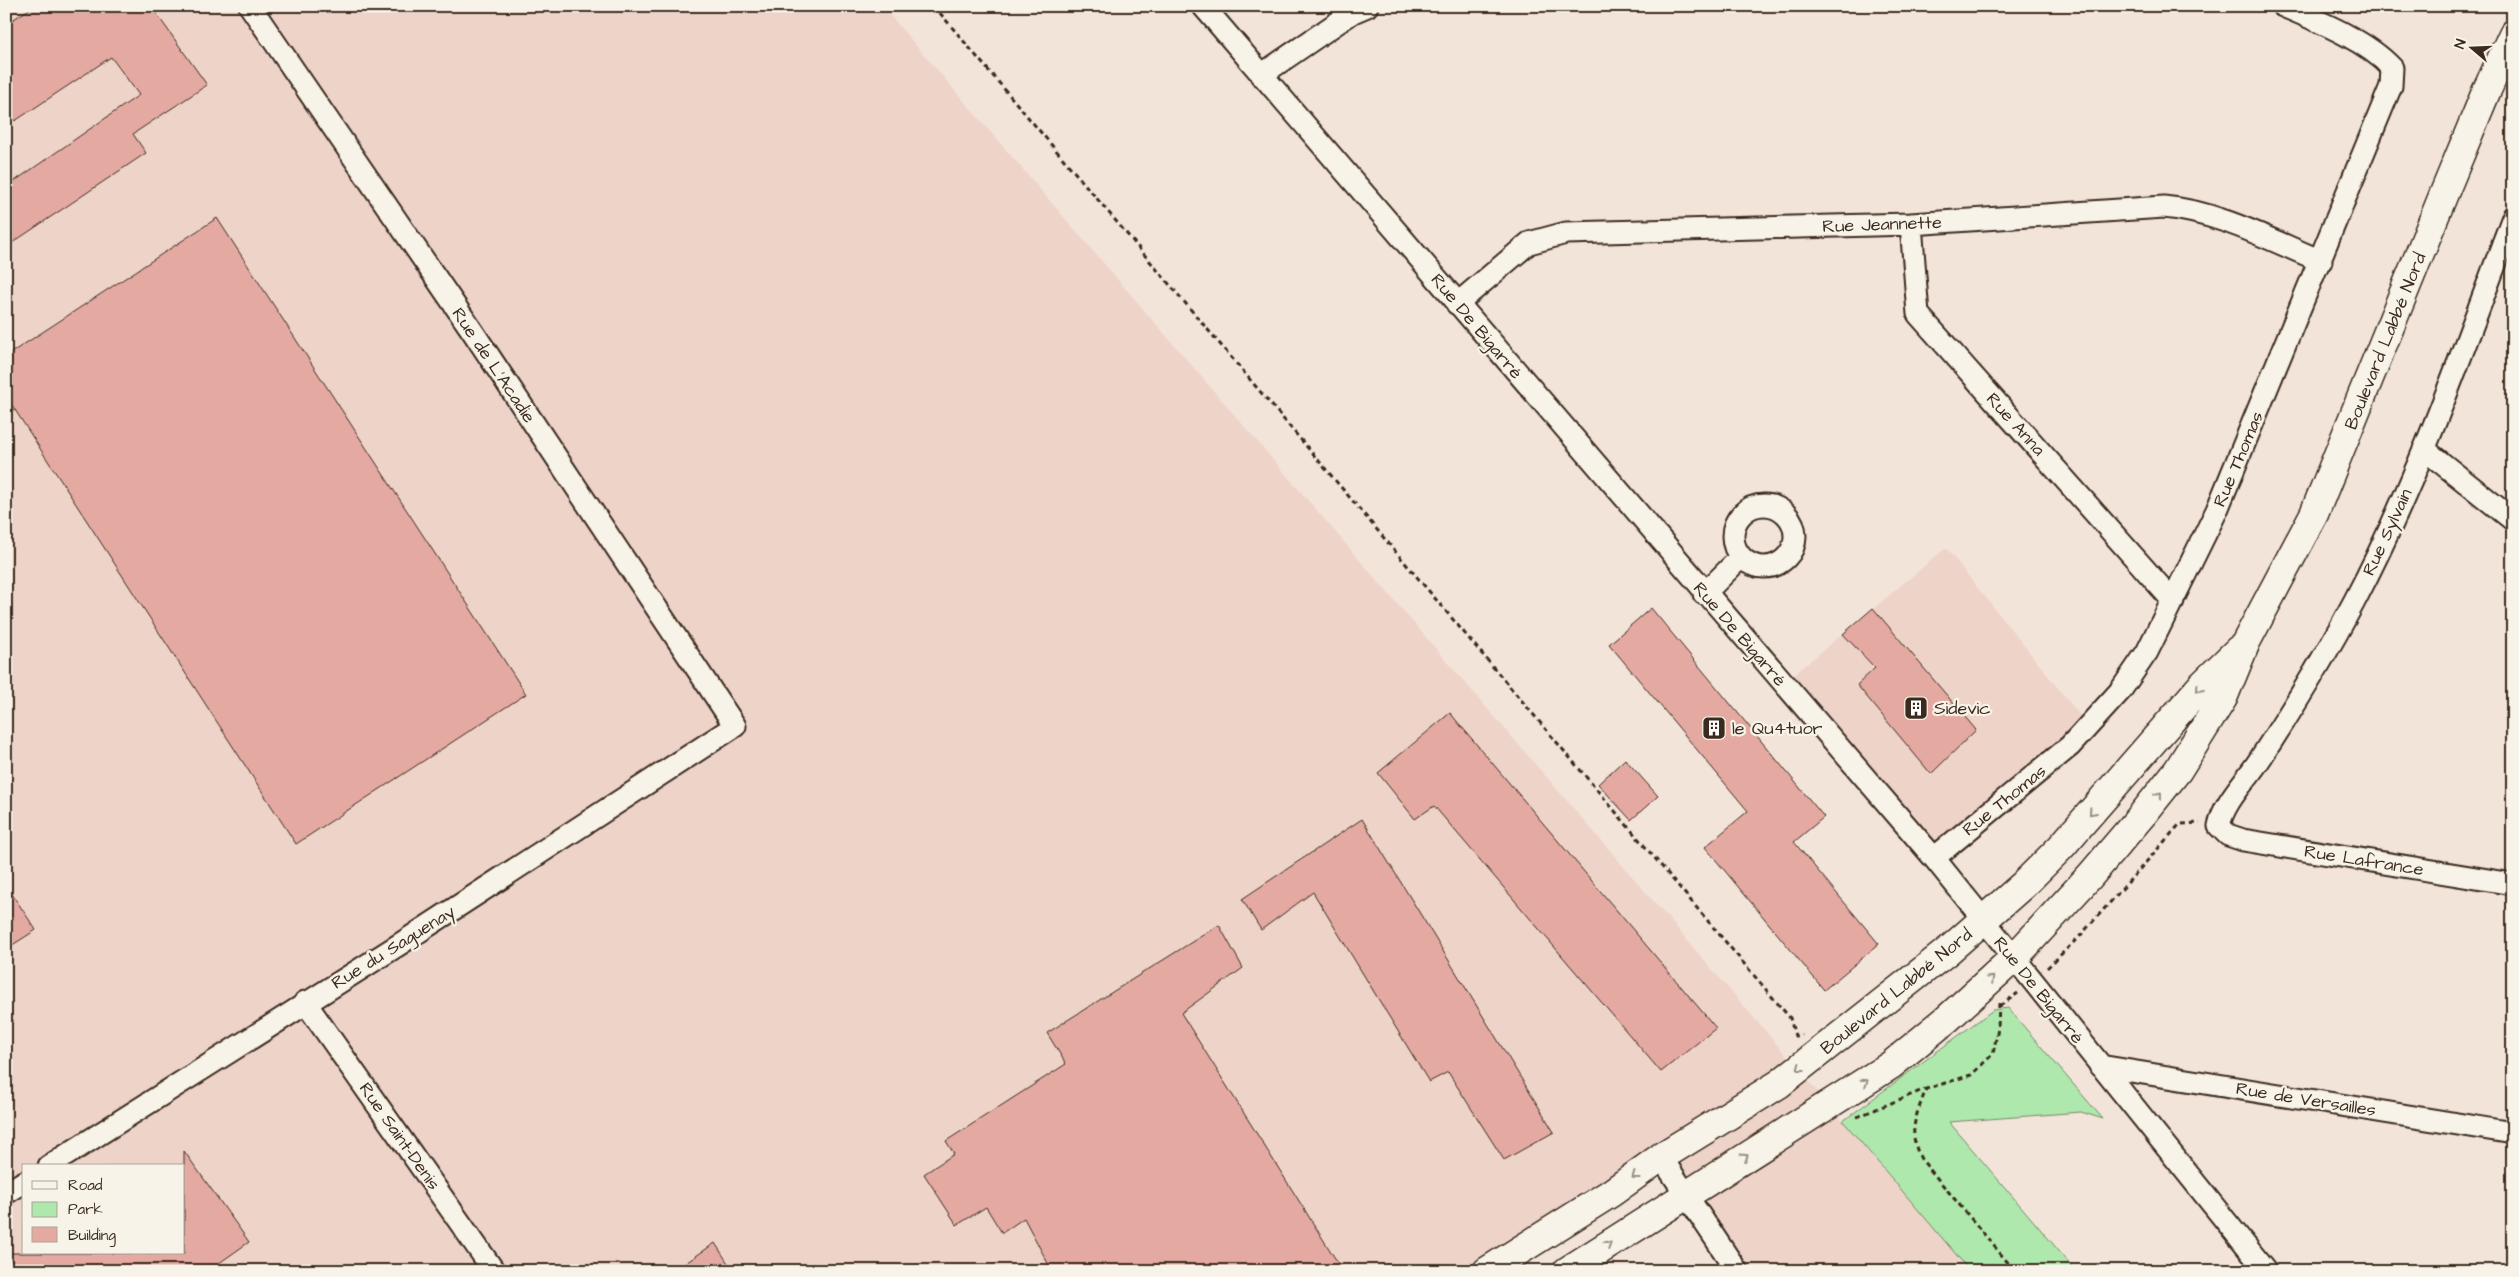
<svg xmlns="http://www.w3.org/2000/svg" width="2519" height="1277" font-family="'Architects Daughter',sans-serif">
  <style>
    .built { fill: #eed3c9; fill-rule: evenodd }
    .green { fill: #aee8ad; stroke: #748966 }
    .building { fill: #e4aaa2; stroke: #3b2a1e }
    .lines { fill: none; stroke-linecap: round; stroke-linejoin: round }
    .street-casing { stroke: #3b2a1e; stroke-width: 25 }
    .secondary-casing { stroke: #3b2a1e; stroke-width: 31 }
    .path { stroke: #3b2a1e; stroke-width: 3; stroke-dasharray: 5 4; stroke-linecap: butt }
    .street { stroke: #f7f3e8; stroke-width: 21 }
    .secondary { stroke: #f7f3e8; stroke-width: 28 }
    .oneway { stroke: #998e83 }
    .labels { text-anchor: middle; stroke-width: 4.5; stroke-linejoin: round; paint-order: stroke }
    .street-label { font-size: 18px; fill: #3b2a1e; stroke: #f7f3e8 }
    .poi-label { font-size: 18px; fill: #3b2a1e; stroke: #f7f3e8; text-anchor: start }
  </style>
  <rect width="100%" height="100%" fill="#f3e4da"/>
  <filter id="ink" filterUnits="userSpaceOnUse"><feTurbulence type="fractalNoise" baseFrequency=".02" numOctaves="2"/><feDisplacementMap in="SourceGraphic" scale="10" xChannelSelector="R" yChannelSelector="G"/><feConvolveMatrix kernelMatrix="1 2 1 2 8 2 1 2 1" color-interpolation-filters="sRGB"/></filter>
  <g filter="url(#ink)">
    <path class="built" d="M 6,6 L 882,6 L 1967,1265 L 1959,1271 L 1724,1271 L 1645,1157 L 1469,1271 L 6,1271 ZM 24,1166 L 184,1166 L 184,1253 L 24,1253 Z
      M 1946,548 L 2086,723 L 1936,850 L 1793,675 Z"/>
    <path class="green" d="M 2008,1008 L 2103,1119 L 2081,1112 L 1949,1122 L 2076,1271 L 1970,1271 L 1843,1121 L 1993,1010 Z"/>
    <path class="building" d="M 34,6 L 151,6 L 207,85 L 133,134 L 146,153 L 6,247 L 6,187 L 139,95 L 111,57 L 15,121 L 6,107 L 6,24 Z
      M 217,218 L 526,694 L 296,844 L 6,396 L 6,356 Z
      M 1651,608 L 1824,817 L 1794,842 L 1879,944 L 1824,990 L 1705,847 L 1748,811 L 1609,644 Z
      M 1873,608 L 1976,730 L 1931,774 L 1857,685 L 1875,668 L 1843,634 Z
      M 1450,713 L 1716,1028 L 1661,1072 L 1434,806 L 1415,819 L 1378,773 Z
      M 1625,759 L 1658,796 L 1631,820 L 1598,784 Z
      M 1362,819 L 1554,1132 L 1504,1160 L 1448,1072 L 1429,1082 L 1313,892 L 1261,930 L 1242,899 Z
      M 6,885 L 36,930 L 6,949 Z
      M 1219,925 L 1243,968 L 1181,1013 L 1343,1271 L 1052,1271 L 1024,1218 L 1002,1233 L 986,1207 L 957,1225 L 924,1174 L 954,1154 L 946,1141 L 1066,1064 L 1047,1033 Z
      M 184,1151 L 249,1242 L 208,1271 L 18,1271 L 7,1253 L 184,1253 Z
      M 715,1243 L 733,1271 L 674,1271 Z"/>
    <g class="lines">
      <g class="street-casing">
        <path id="street" d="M 1203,6 L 1934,858 L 2266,1271
          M 1261,75 L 1353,12 L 1367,6
          M 2513,217 C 2464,346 2419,478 2355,600 C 2326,655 2294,707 2260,759 C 2247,780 2224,801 2219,826 L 2228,835 L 2243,840 L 2513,884
          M 1911,224 L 1918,314 L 2173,601
          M 1457,304 L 1529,243 L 1566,233 L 1911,224 L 2164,207 C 2219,212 2270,240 2321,261
          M 2424,449 L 2513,520
          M1733 536a31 31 0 1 1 62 0a31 31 0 1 1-62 0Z
          M 1704,594 L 1741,557
          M 1934,858 L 2070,746 L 2121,690 L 2147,652 L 2217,510 L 2391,86 L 2392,68 C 2366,40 2318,21 2283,6
          M 305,1002 L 494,1271
          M 2100,1066 L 2513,1133
          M 1661,1157 L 1737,1271
          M 49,1166 L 400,944 L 735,726 L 473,332 L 250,6
          M 6,1193 L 24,1182"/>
      </g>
      <g class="secondary-casing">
        <path id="secondary" d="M 1487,1271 L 1611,1193 L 1661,1157 L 1779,1084 L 1949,950 L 2023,885 L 2061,847 L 2203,684 L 2238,650
          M 1567,1271 L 1891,1065 L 1947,1019 L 2015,957 L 2090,876 L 2143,814 L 2178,770 L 2223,698 L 2246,642 L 2314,514 L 2445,191 L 2486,92 L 2513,34"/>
      </g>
      <path class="path" d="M 934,6 L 1790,1018 L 1795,1036 L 1802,1035
        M 2047,968 L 2080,936 L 2180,824 L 2200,823
        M 1999,1003 L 1998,1028 L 1993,1054 L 1971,1075 L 1926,1089 C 1916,1117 1907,1131 1921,1159 L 2015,1271
        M 2000,1006 L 2018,993
        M 1857,1117 L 1925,1089"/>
      <use href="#street" class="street"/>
      <use href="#secondary" class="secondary"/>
    </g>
    <defs><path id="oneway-chevron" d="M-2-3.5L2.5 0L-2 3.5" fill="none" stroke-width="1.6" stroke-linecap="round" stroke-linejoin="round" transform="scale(1.25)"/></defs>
    <g class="oneway">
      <use href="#oneway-chevron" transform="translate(2199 689) rotate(131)"/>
      <use href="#oneway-chevron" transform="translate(2159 795) rotate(-52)"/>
      <use href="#oneway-chevron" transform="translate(2092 812) rotate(132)"/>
      <use href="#oneway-chevron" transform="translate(1991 979) rotate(-43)"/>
      <use href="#oneway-chevron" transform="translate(1800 1068) rotate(143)"/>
      <use href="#oneway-chevron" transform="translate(1865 1082) rotate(-33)"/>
      <use href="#oneway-chevron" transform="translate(1745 1157) rotate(-32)"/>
      <use href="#oneway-chevron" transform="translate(1635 1176) rotate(144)"/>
      <use href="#oneway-chevron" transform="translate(1608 1244) rotate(-33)"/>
    </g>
  </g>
  <defs>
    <g id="building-square" transform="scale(1.25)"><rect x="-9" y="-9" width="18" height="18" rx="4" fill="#3b2a1e" stroke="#f7f3e8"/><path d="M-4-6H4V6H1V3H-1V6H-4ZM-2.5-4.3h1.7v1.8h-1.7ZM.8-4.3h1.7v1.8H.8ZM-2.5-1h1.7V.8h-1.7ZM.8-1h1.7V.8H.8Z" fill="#fff"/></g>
  </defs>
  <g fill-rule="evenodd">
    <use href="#building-square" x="1916" y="708"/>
    <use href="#building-square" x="1714" y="728"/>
  </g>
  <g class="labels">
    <g class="street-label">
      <text transform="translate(1882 224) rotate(-2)" y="6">Rue Jeannette</text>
      <text transform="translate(1477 326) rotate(50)" y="6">Rue De Bigarré</text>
      <text transform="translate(2385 341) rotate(-68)" y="6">Boulevard Labbé Nord</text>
      <text transform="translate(494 365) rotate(56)" y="6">Rue de L'Acadie</text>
      <text transform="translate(2016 424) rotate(48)" y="6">Rue Anna</text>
      <text transform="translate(2238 459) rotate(-67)" y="6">Rue Thomas</text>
      <text transform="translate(2387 532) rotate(-65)" y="6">Rue Sylvain</text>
      <text transform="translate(1740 634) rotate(49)" y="6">Rue De Bigarré</text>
      <text transform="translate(2004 800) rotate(-39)" y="6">Rue Thomas</text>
      <text transform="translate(2364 860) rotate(9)" y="6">Rue Lafrance</text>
      <text transform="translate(393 947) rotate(-32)" y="6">Rue du Saguenay</text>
      <text transform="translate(2039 990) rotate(51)" y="6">Rue De Bigarré</text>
      <text transform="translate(1896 991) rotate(-39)" y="6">Boulevard Labbé Nord</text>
      <text transform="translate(2306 1099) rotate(9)" y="6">Rue de Versailles</text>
      <text transform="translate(400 1136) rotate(55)" y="6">Rue Saint-Denis</text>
    </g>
    <g class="poi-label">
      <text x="1934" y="714">Sidevic</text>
      <text x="1732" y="734">le Qu4tuor</text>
    </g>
  </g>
  <rect width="2519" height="1277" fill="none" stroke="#f7f3e8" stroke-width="25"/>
  <rect x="12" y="12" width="2494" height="1252" fill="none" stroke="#3b2a1e" stroke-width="2" filter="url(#ink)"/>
  <rect x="22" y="1164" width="162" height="90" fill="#f7f3e8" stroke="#aca397"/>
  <rect x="32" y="1181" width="25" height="8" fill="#f7f3e8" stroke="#aca397"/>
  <text x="68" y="1190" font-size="15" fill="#3b2a1e">Road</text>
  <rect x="32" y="1202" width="25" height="15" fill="#aee8ad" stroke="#aca397"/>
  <text x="68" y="1214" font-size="15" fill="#3b2a1e">Park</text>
  <rect x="32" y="1227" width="25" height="15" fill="#e4aaa2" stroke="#aca397"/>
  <text x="68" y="1240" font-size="15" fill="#3b2a1e">Building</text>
  <g transform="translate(2472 48) rotate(289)" stroke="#f7f3e8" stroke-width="4" paint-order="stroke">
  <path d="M0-4L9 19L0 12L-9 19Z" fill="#3b2a1e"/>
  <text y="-8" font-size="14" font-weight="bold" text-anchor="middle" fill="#3b2a1e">N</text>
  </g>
</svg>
